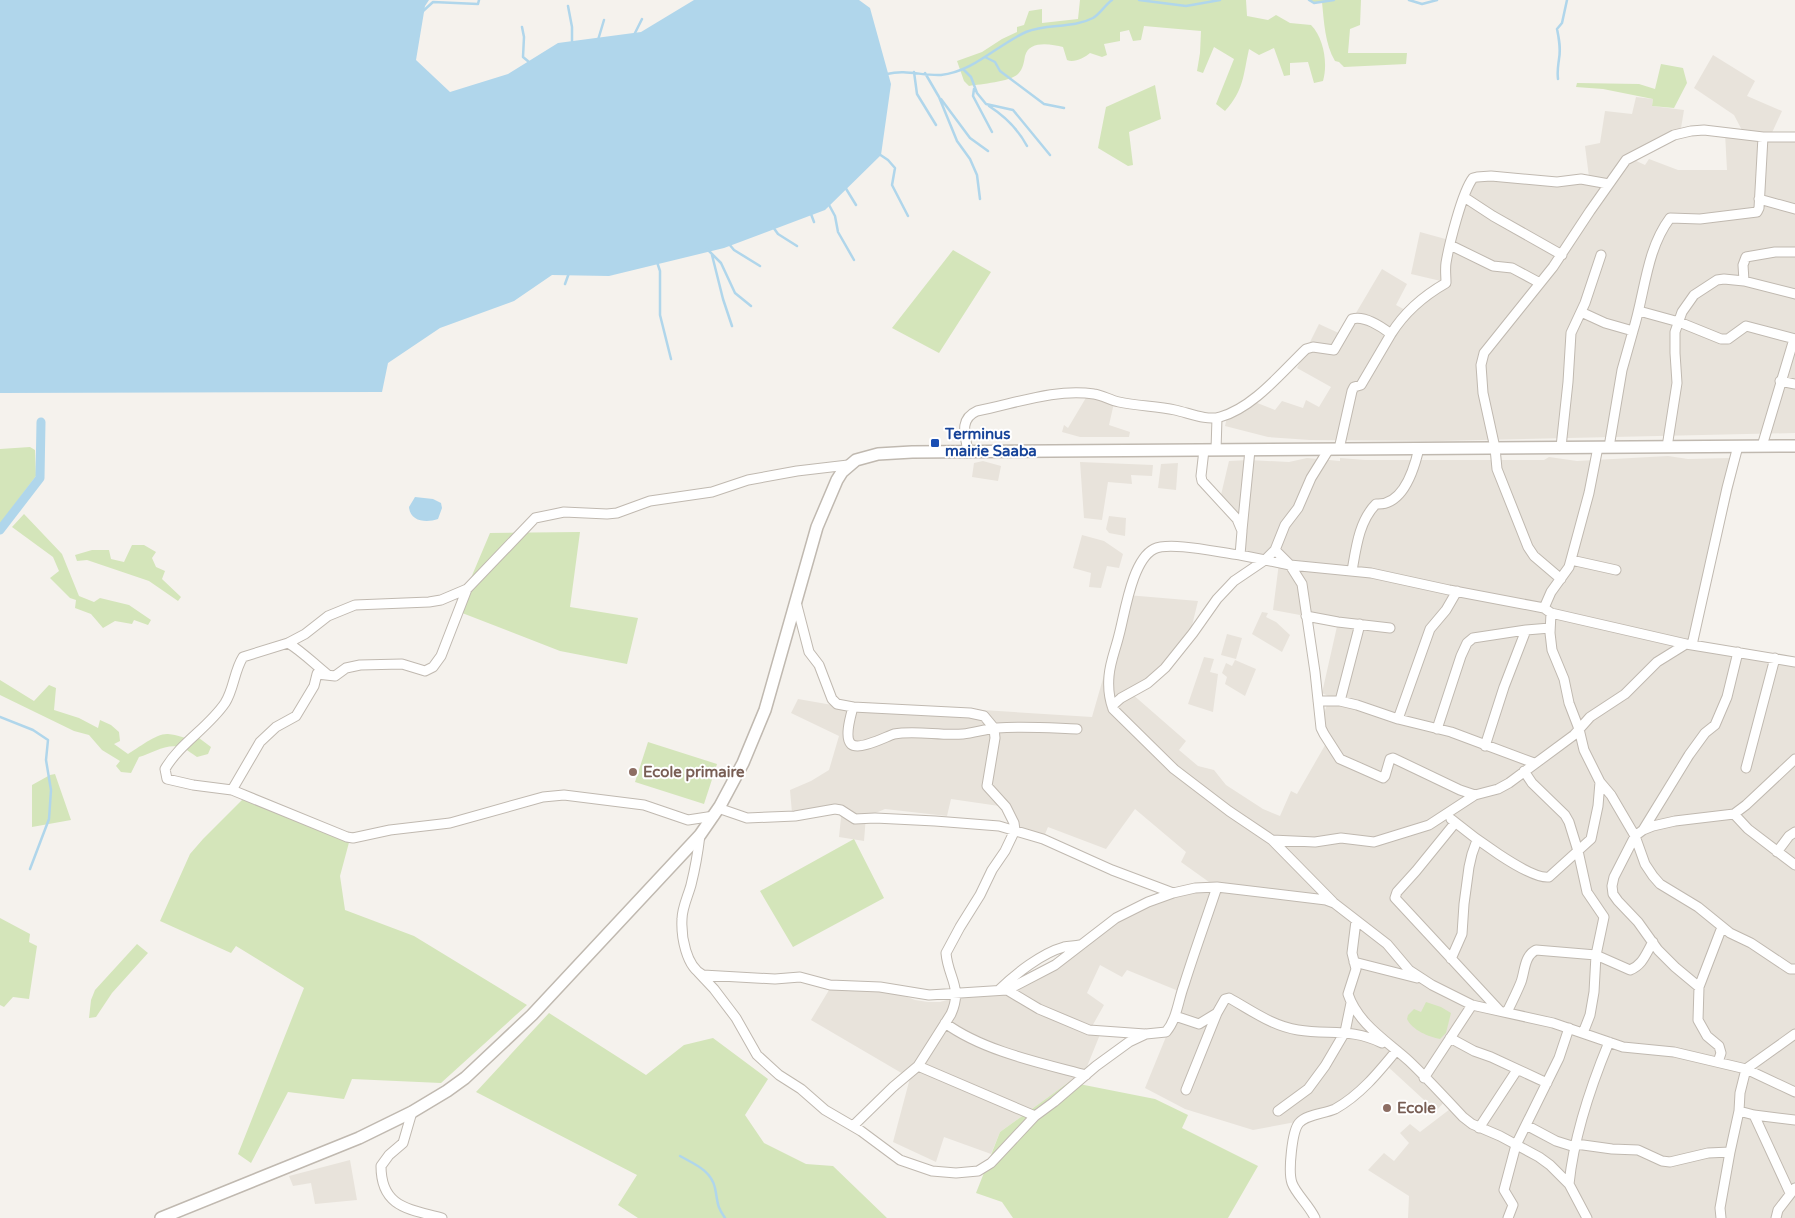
<svg xmlns="http://www.w3.org/2000/svg" width="1795" height="1218" font-family="'Varela Round',sans-serif">
  <style>
    .residential { fill: #e8e3db }
    .green { fill: #d4e5ba }
    .water { fill: #b0d6eb }
    .lines { fill: none; stroke-linecap: round; stroke-linejoin: round }
    .stream { stroke: #b0d6eb; stroke-width: 2.5 }
    .canal { stroke: #b0d6eb; stroke-width: 9 }
    .minor-casing { stroke: #c0b9b0; stroke-width: 11 }
    .tertiary-casing { stroke: #c0b9b0; stroke-width: 14 }
    .minor { stroke: #fff; stroke-width: 9 }
    .tertiary { stroke: #fff; stroke-width: 11 }
    .transit-dot { fill: #1a4fb4; stroke: #fff; stroke-width: 2 }
    .education-dot { fill: #8d6e63; stroke: #fff; stroke-width: 2 }
    .labels { text-anchor: middle; stroke-width: 4; stroke-linejoin: round; paint-order: stroke }
    .transit-label { font-size: 15px; font-weight: bold; fill: #164399; stroke: #fff; text-anchor: start }
    .education-label { font-size: 15px; font-weight: bold; fill: #785e54; stroke: #fff; text-anchor: start }
  </style>
  <rect width="100%" height="100%" fill="#f5f2ed"/>
  <path class="residential" d="M 1713,55 L 1755,81 L 1747,96 L 1782,111 L 1770,137 L 1795,137 L 1795,433 L 1439,441 L 1310,440 L 1268,437 L 1225,426 L 1229,409 L 1247,399 L 1275,410 L 1282,401 L 1303,408 L 1306,400 L 1319,407 L 1331,387 L 1297,368 L 1319,324 L 1343,335 L 1382,269 L 1407,284 L 1396,305 L 1409,312 L 1445,282 L 1411,274 L 1420,232 L 1449,240 L 1471,176 L 1543,180 L 1573,177 L 1582,174 L 1589,177 L 1585,146 L 1600,143 L 1605,111 L 1632,114 L 1636,97 L 1653,99 L 1652,106 L 1684,110 L 1680,134 L 1630,158 L 1645,165 L 1649,159 L 1678,170 L 1727,170 L 1725,133 L 1744,134 L 1734,115 L 1694,88 Z
    M 1087,396 L 1114,403 L 1109,425 L 1130,432 L 1129,437 L 1080,437 L 1062,432 L 1064,425 L 1068,428 Z
    M 1668,456 L 1688,459 L 1730,458 L 1739,463 L 1695,645 L 1795,662 L 1795,1218 L 1408,1218 L 1409,1196 L 1368,1170 L 1384,1153 L 1394,1161 L 1409,1143 L 1400,1133 L 1410,1124 L 1420,1132 L 1454,1106 L 1447,1099 L 1436,1111 L 1385,1064 L 1356,1095 L 1301,1121 L 1253,1130 L 1185,1109 L 1145,1088 L 1170,1027 L 1181,992 L 1127,970 L 1122,977 L 1100,965 L 1087,993 L 1104,1005 L 1090,1030 L 1101,1032 L 1084,1074 L 1069,1082 L 1000,1132 L 991,1154 L 944,1137 L 936,1162 L 893,1142 L 910,1078 L 811,1020 L 832,985 L 886,989 L 915,1000 L 928,1002 L 940,1002 L 965,995 L 984,988 L 1022,981 L 1148,902 L 1216,887 L 1181,862 L 1186,852 L 1135,809 L 1106,849 L 1048,827 L 1043,839 L 1015,828 L 1006,807 L 951,799 L 947,816 L 885,809 L 871,815 L 866,816 L 864,841 L 839,837 L 842,808 L 792,813 L 790,790 L 811,781 L 829,770 L 839,736 L 791,713 L 798,699 L 838,706 L 840,701 L 1092,717 L 1127,595 L 1198,601 L 1189,638 L 1165,668 L 1131,693 L 1186,741 L 1179,750 L 1198,766 L 1214,770 L 1226,785 L 1263,809 L 1280,816 L 1291,791 L 1297,794 L 1328,740 L 1322,718 L 1330,697 L 1322,693 L 1338,622 L 1273,610 L 1279,563 L 1244,554 L 1243,531 L 1220,499 L 1229,461 L 1249,460 L 1289,462 L 1307,458 L 1340,461 L 1340,458 L 1365,460 L 1544,460 L 1549,457 L 1577,461 Z
    M 983,461 L 1001,466 L 998,481 L 972,477 L 974,463 Z
    M 1080,462 L 1153,465 L 1152,476 L 1131,475 L 1132,484 L 1108,482 L 1102,520 L 1084,518 Z
    M 1178,463 L 1176,490 L 1158,488 L 1161,464 Z
    M 1109,516 L 1126,518 L 1125,536 L 1109,533 L 1106,529 Z
    M 1082,535 L 1104,541 L 1123,554 L 1119,568 L 1107,566 L 1101,588 L 1089,587 L 1091,573 L 1073,568 Z
    M 1262,612 L 1268,613 L 1266,617 L 1276,622 L 1290,635 L 1282,652 L 1252,634 Z
    M 1227,634 L 1242,638 L 1236,659 L 1221,655 Z
    M 1204,657 L 1214,659 L 1210,672 L 1218,674 L 1213,712 L 1188,704 Z
    M 1235,660 L 1256,669 L 1245,696 L 1225,684 L 1227,677 L 1222,673 L 1226,663 L 1232,666 Z
    M 350,1160 L 357,1200 L 315,1204 L 311,1183 L 293,1186 L 289,1176 Z"/>
  <path class="green" d="M 1080,0 L 1246,0 L 1247,16 L 1268,20 L 1276,15 L 1290,23 L 1311,25 C 1324,38 1328,64 1323,81 L 1314,83 L 1308,62 L 1290,63 L 1290,75 L 1284,76 L 1274,48 L 1259,55 L 1249,49 C 1243,76 1244,90 1225,111 L 1216,104 L 1234,59 L 1214,47 L 1203,73 L 1197,71 L 1200,53 L 1201,31 L 1144,26 L 1141,40 L 1133,41 L 1129,30 L 1120,32 L 1120,41 L 1104,44 L 1107,55 L 1102,57 L 1090,53 C 1084,58 1074,63 1067,60 L 1063,47 C 1051,44 1029,40 1025,56 C 1024,62 1023,69 1018,74 C 1009,82 981,84 969,86 L 964,81 L 957,61 L 982,52 L 1002,39 L 1017,32 L 1017,27 L 1024,25 L 1029,11 L 1042,9 L 1042,23 L 1078,19 Z
    M 1309,0 L 1361,0 L 1360,25 L 1350,29 L 1348,53 L 1407,53 L 1406,64 L 1344,67 L 1339,62 L 1335,61 C 1325,44 1324,22 1322,2 L 1314,3 Z
    M 1661,64 L 1683,68 L 1687,83 L 1674,108 L 1652,106 L 1653,99 L 1603,89 L 1576,87 L 1577,83 L 1639,84 L 1655,89 Z
    M 1155,85 L 1161,119 L 1129,132 L 1133,165 L 1128,166 L 1098,148 L 1106,107 Z
    M 953,250 L 991,272 L 939,353 L 892,328 Z
    M 30,447 L 35,450 L 36,476 L 0,524 L 0,449 Z
    M 24,514 L 62,554 L 79,596 L 94,602 L 100,598 L 129,605 L 151,620 L 148,625 L 134,620 L 132,624 L 115,621 L 103,628 L 91,614 L 75,608 L 76,600 L 70,598 L 50,578 L 59,571 L 53,557 L 12,527 Z
    M 580,532 L 570,607 L 638,618 L 627,664 L 560,651 L 457,611 L 490,533 Z
    M 132,545 L 144,545 L 156,552 L 152,558 L 156,567 L 165,571 L 162,579 L 181,597 L 178,601 L 149,581 L 87,560 L 77,561 L 75,555 L 92,550 L 109,550 L 111,559 L 124,562 Z
    M 0,680 L 34,701 L 49,685 L 56,688 L 54,710 L 79,718 L 98,728 L 100,720 L 111,725 L 119,732 L 120,741 L 114,744 L 128,754 C 138,748 157,733 168,734 C 181,735 183,740 199,738 L 211,747 L 208,754 L 197,757 C 192,754 188,750 183,748 C 168,742 153,753 139,757 L 131,773 L 121,772 L 116,766 L 120,761 L 102,750 L 89,735 L 74,731 L 0,695 Z
    M 648,742 L 717,764 L 704,804 L 635,782 Z
    M 55,774 L 71,820 L 32,827 L 32,785 L 50,775 Z
    M 247,795 L 351,835 L 340,876 L 345,910 L 414,936 L 527,1005 L 441,1083 L 352,1079 L 344,1099 L 288,1092 L 251,1163 L 238,1154 L 304,988 L 236,946 L 231,953 L 160,921 L 190,854 L 203,839 Z
    M 854,839 L 884,898 L 793,947 L 760,891 Z
    M 0,918 L 30,934 L 29,942 L 37,946 L 29,999 L 13,997 L 4,1007 L 0,1005 Z
    M 137,944 L 148,953 L 112,993 L 96,1017 L 89,1018 L 91,1000 L 95,990 Z
    M 1426,1002 L 1441,1007 L 1451,1013 L 1446,1033 L 1440,1039 C 1429,1037 1412,1030 1407,1019 L 1408,1015 L 1414,1009 L 1421,1012 Z
    M 549,1013 L 646,1075 L 684,1045 L 713,1038 L 768,1079 L 745,1115 L 764,1143 L 806,1164 L 833,1166 L 887,1218 L 638,1218 L 618,1205 L 637,1175 L 476,1092 Z
    M 1069,1082 L 1155,1099 L 1188,1115 L 1182,1128 L 1258,1166 L 1228,1218 L 1013,1218 L 1002,1202 L 976,1193 L 1000,1132 Z"/>
  <path class="water" d="M 0,0 L 429,0 L 425,6 L 416,60 L 450,92 L 508,74 L 558,43 L 641,32 L 694,0 L 859,0 L 870,8 L 891,84 L 881,155 L 825,210 L 724,248 L 609,276 L 552,275 L 514,301 L 440,328 L 388,363 L 382,392 L 0,393 Z
    M 415,497 L 433,499 L 441,503 L 442,508 L 438,519 C 427,523 410,522 409,507 Z"/>
  <g class="lines">
    <path class="stream" d="M 1139,0 L 1186,6 L 1220,0
      M 1309,0 L 1314,3 L 1334,0
      M 1409,0 L 1422,4 L 1437,0
      M 568,6 L 572,27 L 572,44
      M 422,12 L 433,2 L 478,4 L 479,0
      M 522,27 L 524,37 L 523,57 L 529,62
      M 634,35 L 642,19
      M 598,40 L 604,20
      M 985,57 L 995,62 L 1000,71 L 1044,104 L 1064,108
      M 963,69 L 971,77 L 977,93 L 986,104 L 1013,110 L 1050,155
      M 914,72 L 917,94 L 936,125
      M 925,73 L 939,97 L 957,141 L 970,159 L 977,175 L 980,199
      M 887,74 C 906,69 922,76 941,75 C 973,72 997,45 1026,32 C 1046,23 1072,29 1093,18 C 1100,14 1105,5 1112,0
      M 1558,79 C 1557,71 1558,67 1559,59 C 1561,48 1559,39 1557,29 L 1562,23 L 1567,0
      M 974,89 L 973,96 L 992,132
      M 941,99 L 970,138 L 988,151
      M 989,106 C 1006,117 1018,129 1027,146
      M 879,154 L 888,160 L 895,168 L 892,185 L 908,216
      M 845,187 L 856,205
      M 828,203 L 835,216 L 838,232 L 854,260
      M 811,214 L 814,222
      M 773,227 L 778,234 L 797,246
      M 729,244 L 734,250 L 760,266
      M 707,249 L 721,263 L 735,293 L 751,306
      M 712,255 L 723,299 L 732,326
      M 657,262 L 660,271 L 660,315 L 671,359
      M 565,284 L 569,273
      M 0,717 L 33,730 L 48,740 L 46,760 L 51,790 L 49,819 L 30,869
      M 680,1156 C 694,1164 711,1170 715,1188 C 718,1202 716,1205 725,1218"/>
    <path class="canal" d="M 0,530 L 40,478 L 41,422"/>
    <g class="minor-casing">
      <path id="minor" d="M 1464,197 L 1493,216 L 1562,255
        M 1759,199 L 1795,209
        M 1450,245 L 1493,266 L 1512,268 L 1540,283
        M 1744,281 L 1743,265 L 1746,257 L 1775,252 L 1795,252
        M 1639,311 L 1679,322 L 1721,339 L 1728,339 L 1746,326 L 1795,339
        M 1581,312 L 1605,323 L 1633,331 C 1645,293 1646,250 1670,218 L 1700,219 L 1757,212 L 1759,208 L 1763,137
        M 1780,381 L 1795,384
        M 1762,446 L 1794,339
        M 1561,447 L 1568,382 L 1571,333 L 1585,303 L 1601,255
        M 1609,447 L 1622,370 L 1633,331
        M 1667,447 L 1677,383 L 1675,353 L 1675,332 L 1682,312 L 1694,295 L 1717,280 L 1724,279 L 1744,281 L 1795,294
        M 1339,449 L 1352,391 L 1354,387 L 1361,385 L 1391,334
        M 1204,450 L 1201,476 L 1202,481 L 1237,519 L 1242,531 L 1240,555 L 1290,565 L 1371,573 L 1449,590 L 1544,608 L 1551,613 L 1686,644 L 1795,662
        M 1216,450 L 1217,418
        M 968,451 C 965,435 959,419 977,411 C 1014,404 1055,388 1094,394 C 1102,395 1110,400 1119,402 C 1137,406 1157,406 1175,410 C 1189,413 1207,421 1220,417 C 1253,408 1282,372 1306,349 L 1313,347 L 1334,350 L 1352,319 C 1364,315 1382,327 1391,334 C 1404,313 1425,295 1446,283 C 1446,276 1445,269 1446,263 C 1449,245 1462,192 1473,178 L 1477,177 L 1491,176 L 1557,182 L 1581,179 L 1609,184
        M 1242,530 L 1250,450
        M 1275,550 L 1290,565 L 1302,584 L 1315,672 L 1321,728 L 1324,734 L 1340,759 L 1383,778 L 1385,776 L 1390,759 L 1393,758 L 1460,790 L 1475,795
        M 1240,555 C 1221,553 1170,541 1154,549 C 1132,560 1125,613 1119,635 C 1116,648 1110,662 1109,676 C 1108,687 1109,698 1113,709 L 1174,769 L 1229,811 L 1272,840 L 1315,842 L 1341,838 L 1374,842 L 1429,825 L 1475,795 L 1498,789 L 1509,783 L 1574,735 L 1590,717 L 1625,694 L 1657,662 L 1686,644
        M 1571,560 L 1616,570
        M 1352,571 C 1356,548 1359,521 1376,504 C 1403,506 1414,470 1419,448
        M 1561,579 L 1534,556 L 1528,547 L 1497,469 L 1495,448 L 1483,393 L 1481,365 L 1484,353 L 1553,267 L 1590,211 L 1626,160 L 1674,135 L 1691,131 L 1704,130 L 1763,137 L 1795,137
        M 796,602 L 809,652 L 819,665 L 832,699 L 837,704 L 853,707 C 851,715 844,737 851,744 C 859,751 885,737 894,734 C 916,730 940,736 963,734 C 974,733 985,729 997,728 C 1024,726 1050,728 1077,729
        M 1544,608 L 1551,592 L 1569,567 L 1589,493 L 1598,447
        M 1551,613 L 1550,633 L 1552,650 L 1564,679 L 1569,703 L 1579,729 L 1584,750 L 1600,782 L 1611,795 L 1635,836 L 1645,864 L 1653,876 L 1660,884 L 1698,907 L 1730,933 L 1751,943 L 1790,969 L 1795,969
        M 1306,616 L 1338,622 L 1390,628
        M 288,643 C 303,652 314,664 328,675
        M 1692,645 L 1727,488 L 1738,446
        M 1318,701 L 1340,701 L 1357,705 L 1398,719 L 1451,732 L 1534,763
        M 1340,701 L 1360,624
        M 1112,706 L 1121,698 L 1148,683 L 1165,668 L 1193,633 L 1217,599 L 1234,581 L 1265,560 L 1275,550 L 1285,525 L 1298,508 L 1311,478 L 1329,449
        M 853,707 L 970,713 L 984,716 L 994,728 L 995,738 L 987,786 L 1006,807 L 1014,823 L 1015,830 L 1005,851 L 992,870 L 980,895 L 960,927 L 946,953 C 948,978 963,987 951,1014 L 918,1066 L 893,1087 L 853,1126
        M 1398,719 L 1430,629 L 1446,610 L 1457,591
        M 1437,729 L 1461,656 L 1467,643 L 1473,638 L 1526,630
        M 1485,746 L 1504,687 L 1526,630 L 1550,628
        M 1746,768 L 1775,658
        M 1524,771 L 1532,783 L 1565,815 L 1569,822 L 1578,851 L 1587,892 L 1604,917 L 1596,955 L 1594,992 L 1590,1015 L 1583,1033
        M 232,790 L 193,785 L 167,779 L 165,769 C 180,743 208,728 225,703 C 234,689 234,671 243,657 L 288,643 L 305,634 L 328,616 L 355,605 L 429,602 L 441,600 L 467,589
        M 718,808 L 747,818 L 795,816 L 835,809 L 841,810 L 855,819 L 875,818 L 935,821 L 999,826 L 1043,839 L 1112,870 L 1173,893
        M 1734,814 L 1748,829 L 1795,865
        M 714,816 L 688,820 L 644,805 L 564,795 L 543,797 L 450,823 L 390,830 L 353,838 L 347,837 L 232,790 L 260,742 L 276,727 L 296,716 L 314,686 L 317,674 L 335,676 L 346,668 L 360,665 L 402,664 L 425,671 L 433,667 L 441,656 L 467,589 L 535,518 L 564,512 L 607,514 L 617,513 L 650,501 L 712,492 L 748,480 L 797,471 L 848,465
        M 1451,819 C 1468,833 1529,880 1549,877 L 1591,839 L 1598,806 L 1600,782
        M 1455,823 L 1416,871 L 1397,892 L 1395,898 L 1499,1010
        M 1643,830 L 1689,755 L 1705,733 L 1715,725 L 1727,697 L 1738,652
        M 700,835 C 698,852 695,869 691,885 C 688,896 682,908 682,919 C 681,936 686,967 703,975 L 775,979 L 800,977 L 830,985 L 880,987 L 929,995 L 1007,990 L 1055,965 L 1116,918 L 1148,902 L 1173,893 L 1195,888 L 1217,887 L 1326,900 L 1334,903 L 1387,944 L 1409,970 L 1432,985 L 1472,1005 L 1553,1023 L 1623,1047 L 1674,1052 L 1746,1069 L 1795,1092
        M 1272,840 L 1333,902
        M 1777,852 L 1789,836 L 1795,832
        M 1356,921 L 1352,953 L 1356,969 L 1348,994 C 1358,1024 1387,1041 1409,1061 C 1428,1079 1445,1098 1463,1117 L 1472,1124 L 1500,1136 L 1539,1157 L 1550,1165 L 1569,1184 L 1587,1218
        M 1451,959 L 1462,934 L 1464,904 L 1469,867 L 1472,854 L 1477,840
        M 1354,962 L 1417,978
        M 698,972 L 714,989 L 736,1018 L 757,1055 L 779,1075 L 801,1089 L 825,1110 L 861,1131 L 900,1160 L 932,1171 L 956,1173 L 978,1171 L 991,1163 L 1035,1116 L 1054,1102 L 1096,1066 L 1129,1042 L 1146,1034 L 1166,1032 C 1177,1019 1178,1001 1184,985 C 1194,953 1206,920 1217,887
        M 1699,987 L 1722,927
        M 999,990 C 1015,974 1042,953 1064,947 C 1069,946 1075,946 1080,945
        M 1007,990 L 1039,1009 L 1089,1030 L 1145,1034
        M 1507,1012 C 1512,1002 1517,992 1521,982 C 1525,971 1524,956 1536,950 L 1596,955 L 1630,970 C 1643,965 1646,953 1653,942
        M 1175,1016 L 1199,1024 L 1217,1013 L 1225,999 L 1229,998 C 1251,1010 1272,1026 1298,1030 C 1329,1035 1352,1028 1382,1043
        M 945,1023 C 983,1051 1041,1063 1086,1075
        M 1450,1038 L 1474,1051 L 1491,1057 L 1547,1083
        M 1718,1062 L 1721,1053 L 1719,1046 L 1707,1036 L 1698,1020 L 1699,987 L 1675,967 L 1658,950 L 1638,922 L 1618,901 L 1613,894 L 1612,886 L 1614,877 L 1635,836 L 1643,830 L 1653,826 L 1675,821 L 1734,814 L 1746,805 L 1795,759
        M 918,1066 L 1035,1116
        M 1424,1078 L 1472,1005
        M 1186,1090 L 1217,1013
        M 1278,1111 L 1308,1089 L 1325,1066 L 1345,1032 L 1351,1003
        M 1739,1111 L 1754,1115 L 1795,1120
        M 412,1112 L 403,1143 L 389,1155 L 381,1166 C 381,1208 410,1209 442,1218
        M 1754,1115 L 1790,1193
        M 1526,1125 L 1556,1141 L 1575,1147
        M 1479,1128 L 1517,1070
        M 1576,1144 L 1612,1149 L 1638,1150 L 1662,1161 L 1670,1162 L 1708,1153 L 1730,1152 L 1739,1111 L 1740,1093 L 1746,1069 L 1795,1034
        M 1569,1184 C 1574,1135 1590,1088 1609,1042
        M 1315,1218 C 1309,1205 1296,1194 1292,1183 C 1288,1172 1292,1131 1299,1123 C 1307,1114 1324,1114 1335,1109 C 1360,1095 1378,1073 1396,1051
        M 1508,1218 L 1513,1205 L 1504,1190 L 1516,1145 L 1559,1058 L 1569,1028
        M 1721,1218 L 1720,1208 L 1730,1152
        M 1776,1218 L 1778,1210 L 1795,1188"/>
    </g>
    <g class="tertiary-casing">
      <path id="tertiary" d="M 161,1218 L 359,1138 L 412,1112 L 447,1091 L 465,1078 L 532,1015 L 700,835 L 720,806 L 743,763 L 765,710 L 817,527 L 837,480 L 842,472 L 856,460 L 878,454 L 912,452 L 1795,446"/>
    </g>
    <use href="#minor" class="minor"/>
    <use href="#tertiary" class="tertiary"/>
  </g>
  <rect class="transit-dot" x="930" y="438" width="10" height="10" rx="2.5"/>
  <g class="education-dot">
    <circle cx="633" cy="772" r="5"/>
    <circle cx="1387" cy="1108" r="5"/>
  </g>
  <g class="labels">
    <g class="transit-label">
      <text x="945" y="439">Terminus<tspan x="945" dy="17">mairie Saaba</tspan></text>
    </g>
    <g class="education-label">
      <text x="643" y="777">Ecole primaire</text>
      <text x="1397" y="1113">Ecole</text>
    </g>
  </g>
</svg>
